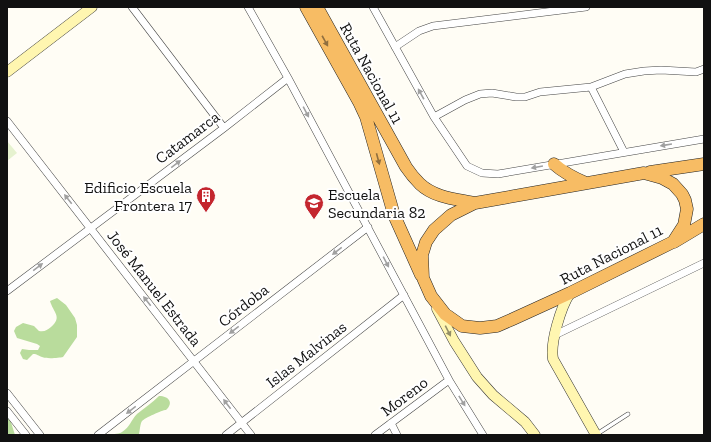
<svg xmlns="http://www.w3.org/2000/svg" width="711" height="442" font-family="'Zilla Slab',serif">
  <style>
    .forest { fill: #b9dc9c }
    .pitch { fill: #e6f2cf }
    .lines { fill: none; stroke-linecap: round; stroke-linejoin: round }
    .service-casing { stroke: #444; stroke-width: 4.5 }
    .minor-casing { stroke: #444; stroke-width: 8 }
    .secondary-casing { stroke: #333; stroke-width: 11 }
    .trunk-casing { stroke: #222; stroke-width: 13 }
    .service { stroke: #fff; stroke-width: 3.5 }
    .minor { stroke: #fff; stroke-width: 7 }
    .secondary { stroke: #fff6b0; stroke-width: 10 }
    .trunk { stroke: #f7bc64; stroke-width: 12 }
    .oneway { fill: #906f3f }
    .oneway2 { fill: #a0a0a0 }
    .oneway3 { fill: #948f68 }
    .labels { text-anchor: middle; stroke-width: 4; stroke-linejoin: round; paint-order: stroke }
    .street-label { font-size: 16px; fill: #111; stroke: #fff }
    .poi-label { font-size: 16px; fill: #111; stroke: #fff; text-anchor: end }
  </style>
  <rect width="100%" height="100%" fill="#fffdf5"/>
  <path class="forest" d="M 57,298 L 66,305 L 75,318 L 77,325 L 77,337 L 63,357 C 59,358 46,359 42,357 C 38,356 38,354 33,354 L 27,360 L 23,359 L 20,353 L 22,349 L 29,350 L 38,350 L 40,346 L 37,344 L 17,338 L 14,331 L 16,327 L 23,323 L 34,326 L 39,331 C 45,332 47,330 51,327 C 63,317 53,312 50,301 Z
    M 159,396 C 169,396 174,403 166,410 C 162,410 145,418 142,421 C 140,424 140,430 139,434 L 107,435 C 112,433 117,435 122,432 C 130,427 131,420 137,414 C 144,408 152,403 159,396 Z
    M 7,415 L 9,416 L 15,435 L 7,435 Z"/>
  <path class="pitch" d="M 7,141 L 17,153 L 7,161 Z"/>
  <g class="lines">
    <g class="service-casing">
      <path id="service" d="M 597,434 L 628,414"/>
    </g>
    <g class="minor-casing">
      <path id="minor" d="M 132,7 L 224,128
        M 248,7 L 288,78 L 449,380 L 483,435
        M 373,7 L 434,117 L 467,166 L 482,173 L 498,174 L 704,139
        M 395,47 L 419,31 L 433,26 L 586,7
        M 591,87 L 624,152
        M 434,117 L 465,100 L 480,94 L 492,93 L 516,97 L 525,97 L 540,92 L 591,87 L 625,74 L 644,71 L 661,70 L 696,72 L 704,69
        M 7,121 L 251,435
        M 7,291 L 224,128 L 288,78
        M 555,335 L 704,263
        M 7,393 L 40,435
        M 7,411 L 26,435
        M 391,423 L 397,435
        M 98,435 L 368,227
        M 226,435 L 404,295
        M 375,435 L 449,380"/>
    </g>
    <g class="secondary-casing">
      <path id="secondary" d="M 7,72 L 92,7
        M 570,293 C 561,307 550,342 553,359 L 596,435
        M 437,309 L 454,341 L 477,377 L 493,395 L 525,422 L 535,435"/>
    </g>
    <g class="trunk-casing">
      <path id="trunk" d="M 306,7 L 359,102 L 366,117 L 394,215 L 421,275
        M 317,7 L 406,167 C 410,173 415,179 420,184 C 435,198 456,199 475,203
        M 554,164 C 564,173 574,178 586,183
        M 650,172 L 704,164
        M 644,173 L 662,178 L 673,184 L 682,194 L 685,200 L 687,209 L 684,225 L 673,242 L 570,293 L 513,319 L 497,326 L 480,328 L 462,326 L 445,314 L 431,296 L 423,278 L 422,255 L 426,242 L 434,230 L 451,215 L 475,203 Z
        M 674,242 L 704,224"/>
    </g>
    <use href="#service" class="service"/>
    <use href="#minor" class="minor"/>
    <use href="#secondary" class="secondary"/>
    <use href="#trunk" class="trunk"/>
  </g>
  <defs><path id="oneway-solid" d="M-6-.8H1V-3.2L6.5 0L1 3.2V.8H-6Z"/></defs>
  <g class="oneway">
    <use href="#oneway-solid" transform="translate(325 41) rotate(61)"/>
    <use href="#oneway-solid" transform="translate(378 159) rotate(75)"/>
  </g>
  <g class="oneway2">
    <use href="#oneway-solid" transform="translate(421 94) rotate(-119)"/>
    <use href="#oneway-solid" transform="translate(306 112) rotate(62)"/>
    <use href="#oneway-solid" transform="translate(666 145) rotate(171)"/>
    <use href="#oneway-solid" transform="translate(176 164) rotate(-37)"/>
    <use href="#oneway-solid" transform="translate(537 167) rotate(170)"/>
    <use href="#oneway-solid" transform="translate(68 199) rotate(-128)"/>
    <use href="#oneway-solid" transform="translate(337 251) rotate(142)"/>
    <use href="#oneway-solid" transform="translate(386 262) rotate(62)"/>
    <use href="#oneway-solid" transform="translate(38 267) rotate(-37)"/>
    <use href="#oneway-solid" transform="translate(147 301) rotate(-128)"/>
    <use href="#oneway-solid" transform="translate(234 330) rotate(142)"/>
    <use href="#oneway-solid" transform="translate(462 401) rotate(58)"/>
    <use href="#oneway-solid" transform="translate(227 404) rotate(-127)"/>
    <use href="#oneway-solid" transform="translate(131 410) rotate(142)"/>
  </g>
  <use class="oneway3" href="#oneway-solid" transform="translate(448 331) rotate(63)"/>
  <defs>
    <g id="building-pin" transform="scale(1)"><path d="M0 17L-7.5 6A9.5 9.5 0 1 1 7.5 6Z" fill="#c4262e" stroke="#fff"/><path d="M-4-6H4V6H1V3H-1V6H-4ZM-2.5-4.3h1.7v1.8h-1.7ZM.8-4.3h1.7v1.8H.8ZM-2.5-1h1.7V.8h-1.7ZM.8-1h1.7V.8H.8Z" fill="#fff"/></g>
    <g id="school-pin" transform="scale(1)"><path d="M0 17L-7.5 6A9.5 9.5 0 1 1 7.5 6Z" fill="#c4262e" stroke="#fff"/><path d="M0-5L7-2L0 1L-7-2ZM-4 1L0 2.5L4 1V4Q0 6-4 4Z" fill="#fff"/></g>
  </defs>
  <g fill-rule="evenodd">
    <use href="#building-pin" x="206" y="196"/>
    <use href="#school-pin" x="314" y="203"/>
  </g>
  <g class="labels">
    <g class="street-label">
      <text transform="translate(372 73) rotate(61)" y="6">Ruta Nacional 11</text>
      <text transform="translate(187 137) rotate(-37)" y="6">Catamarca</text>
      <text transform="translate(611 254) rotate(-27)" y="6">Ruta Nacional 11</text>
      <text transform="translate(155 288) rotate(52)" y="6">José Manuel Estrada</text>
      <text transform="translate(243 305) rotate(-38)" y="6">Córdoba</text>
      <text transform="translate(306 354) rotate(-38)" y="6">Islas Malvinas</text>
      <text transform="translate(404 396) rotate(-37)" y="6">Moreno</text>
    </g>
    <g class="poi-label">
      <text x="192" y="193">Edificio Escuela<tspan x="192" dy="18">Frontera 17</tspan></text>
      <text x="328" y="200" text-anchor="start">Escuela<tspan x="328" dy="18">Secundaria 82</tspan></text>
    </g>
  </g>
  <rect width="711" height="442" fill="none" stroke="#111111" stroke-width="16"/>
</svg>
